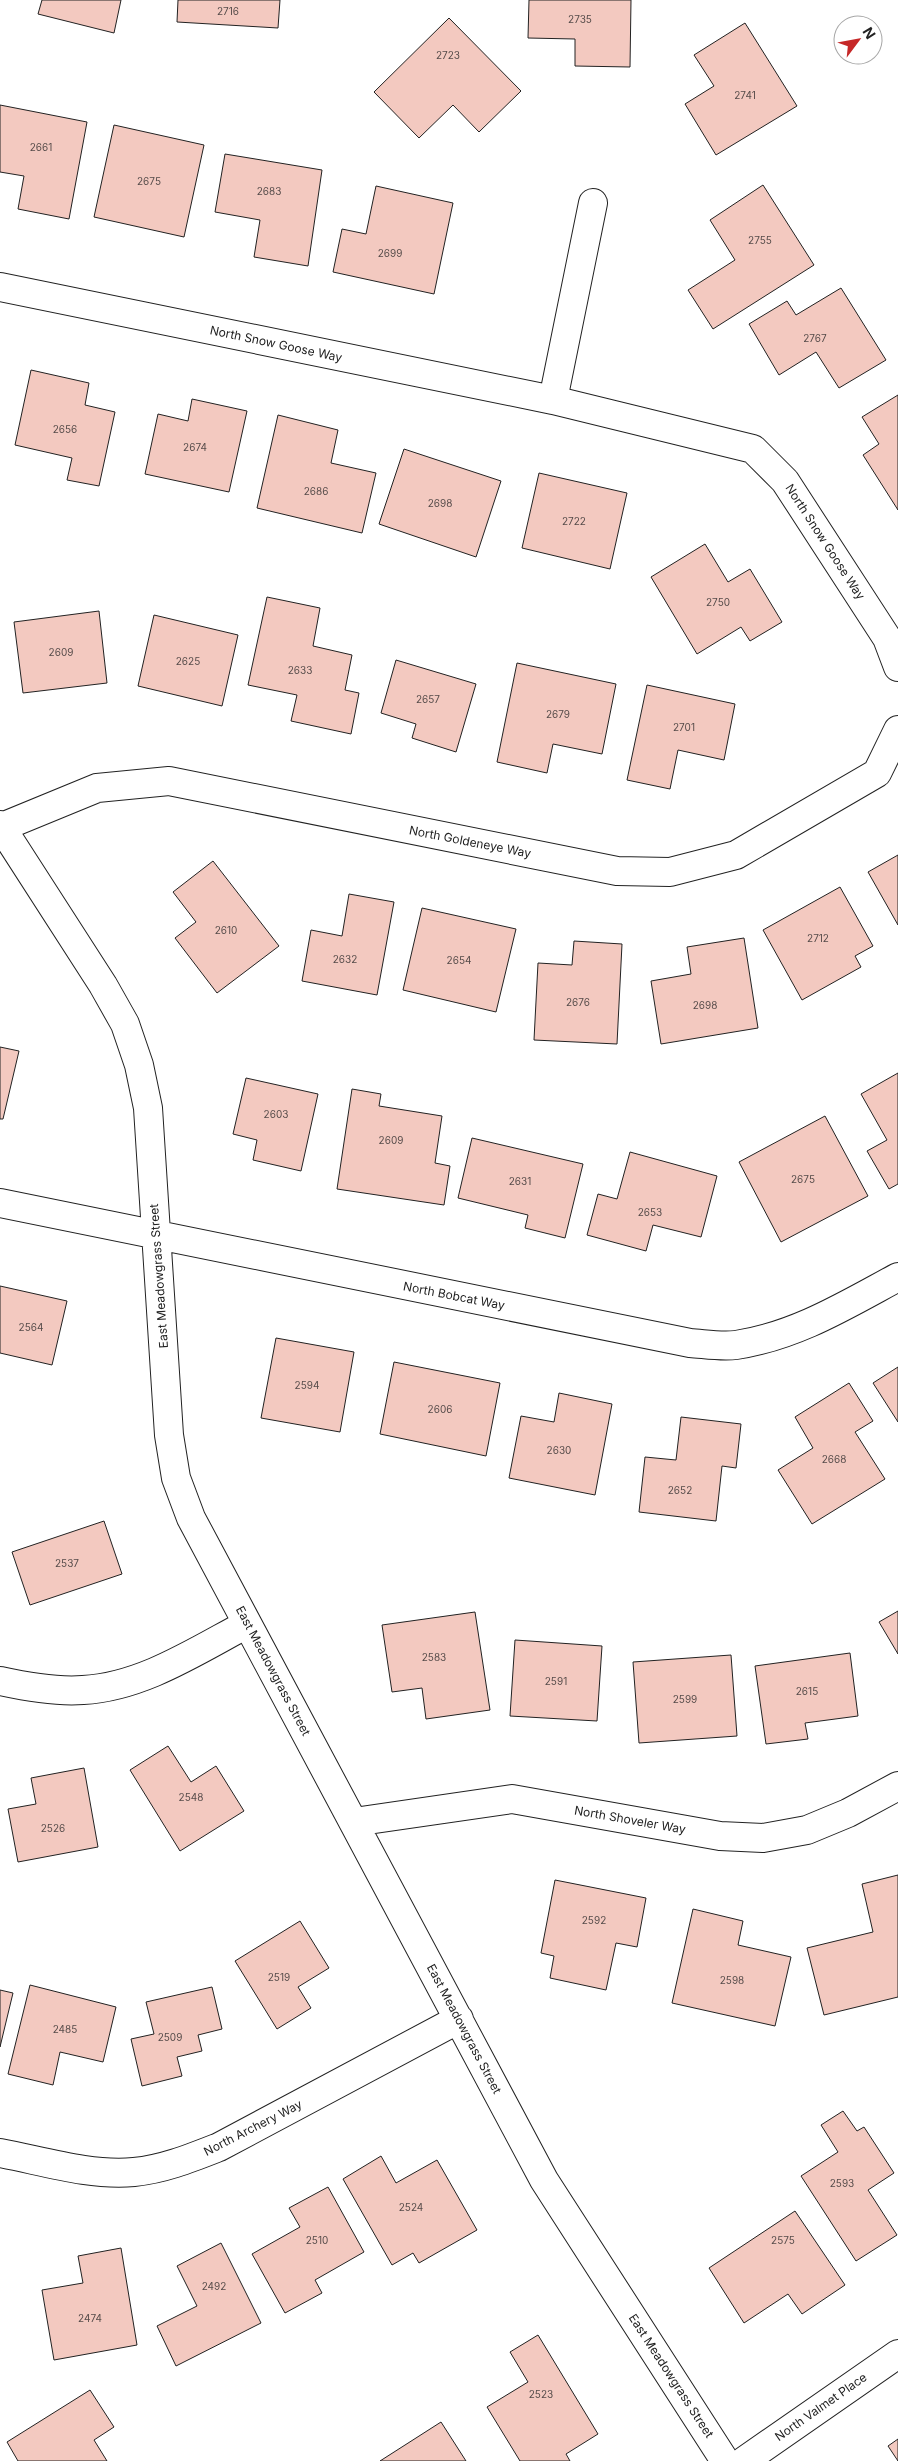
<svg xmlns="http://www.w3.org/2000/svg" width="898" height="2461" font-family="Inter,sans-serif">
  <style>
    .building { fill: #f3c9c0; stroke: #222 }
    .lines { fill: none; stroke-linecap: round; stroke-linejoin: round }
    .minor-casing { stroke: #222; stroke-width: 30 }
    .minor { stroke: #fff; stroke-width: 28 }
    .labels { text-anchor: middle; stroke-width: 4; stroke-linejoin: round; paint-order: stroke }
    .number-label { font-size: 10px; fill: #564c4a }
    .street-label { font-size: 12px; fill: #222; stroke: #fff }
  </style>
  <rect width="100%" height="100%" fill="#fff"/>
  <path class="building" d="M 42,0 L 121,0 L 114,33 L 38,14 Z
    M 178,0 L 280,0 L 278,28 L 177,22 Z
    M 529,0 L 631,0 L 630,67 L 575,66 L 575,39 L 528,38 Z
    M 449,18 L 521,91 L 479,132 L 453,105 L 419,138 L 374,92 Z
    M 745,23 L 797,106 L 716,155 L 685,104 L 714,86 L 694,55 Z
    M 0,105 L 87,122 L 69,219 L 18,209 L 24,176 L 0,172 Z
    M 114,125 L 204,145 L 184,237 L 94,217 Z
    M 225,154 L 322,170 L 308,266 L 254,257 L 260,220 L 215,212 Z
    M 763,185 L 814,265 L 713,329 L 688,290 L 735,260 L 710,220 Z
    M 376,186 L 453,203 L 434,294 L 333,272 L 342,229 L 366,234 Z
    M 841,288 L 886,360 L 839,388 L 816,352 L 779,375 L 749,324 L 787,301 L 796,315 Z
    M 31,370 L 89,383 L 85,405 L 115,412 L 99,486 L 67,480 L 72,458 L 15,445 Z
    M 898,395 L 898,510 L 863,455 L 879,444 L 862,417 Z
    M 192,399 L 247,411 L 229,492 L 145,474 L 158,414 L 188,421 Z
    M 278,415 L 338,430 L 331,463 L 376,473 L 362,533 L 257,508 Z
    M 404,449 L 501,481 L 476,557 L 379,524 Z
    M 539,473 L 627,493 L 610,569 L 522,548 Z
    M 705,544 L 728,582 L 750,569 L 782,622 L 750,641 L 741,627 L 697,654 L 651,577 Z
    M 267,597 L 320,608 L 313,646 L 352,655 L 345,690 L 359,693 L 351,734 L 291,721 L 297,695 L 248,685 Z
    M 99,611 L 107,683 L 23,693 L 14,622 Z
    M 154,615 L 238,635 L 222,706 L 138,686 Z
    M 396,660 L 476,684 L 456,752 L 412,738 L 416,724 L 381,713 Z
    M 517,663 L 616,684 L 602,754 L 553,744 L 547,773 L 497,762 Z
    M 647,685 L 735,704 L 724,760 L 678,750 L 670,789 L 627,780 Z
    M 898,855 L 898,925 L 868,872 Z
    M 213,861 L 279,946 L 217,993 L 175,938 L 196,922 L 173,892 Z
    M 840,887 L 873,946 L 855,956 L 861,967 L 802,1000 L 763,930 Z
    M 349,894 L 394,902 L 377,995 L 302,981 L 311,930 L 342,936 Z
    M 422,908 L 516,929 L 496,1012 L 403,990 Z
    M 744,938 L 758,1028 L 661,1044 L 651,981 L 691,974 L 687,947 Z
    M 574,941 L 622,944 L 617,1044 L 534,1040 L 538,963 L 572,965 Z
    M 0,1047 L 19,1051 L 3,1119 L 0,1119 Z
    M 898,1073 L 898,1184 L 889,1189 L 867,1151 L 887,1140 L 861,1094 Z
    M 246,1078 L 318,1094 L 301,1171 L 253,1160 L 257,1140 L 233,1134 Z
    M 352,1089 L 381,1094 L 379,1106 L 442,1116 L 435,1163 L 450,1166 L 444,1205 L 337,1189 Z
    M 825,1116 L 868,1196 L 781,1242 L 739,1162 Z
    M 472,1138 L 583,1164 L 565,1238 L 525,1228 L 528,1215 L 458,1198 Z
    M 630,1152 L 717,1176 L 701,1237 L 653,1225 L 646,1251 L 587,1235 L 598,1194 L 617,1199 Z
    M 0,1286 L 67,1301 L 52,1365 L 0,1353 Z
    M 276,1338 L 354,1352 L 340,1432 L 261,1418 Z
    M 394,1362 L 500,1383 L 486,1456 L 380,1434 Z
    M 898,1367 L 898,1422 L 873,1383 Z
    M 849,1383 L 873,1421 L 855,1432 L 885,1479 L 812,1524 L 778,1470 L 813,1448 L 795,1417 Z
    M 559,1393 L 612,1404 L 595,1495 L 509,1478 L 521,1416 L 554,1422 Z
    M 681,1417 L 741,1424 L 736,1468 L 722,1466 L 716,1521 L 639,1512 L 645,1457 L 676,1460 Z
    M 104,1521 L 122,1574 L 30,1605 L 12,1552 Z
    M 898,1611 L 898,1654 L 879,1622 Z
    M 475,1612 L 490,1710 L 426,1719 L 422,1688 L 392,1692 L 382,1625 Z
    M 515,1640 L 602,1646 L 597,1721 L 510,1716 Z
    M 850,1653 L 858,1716 L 805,1723 L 808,1739 L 766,1744 L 755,1666 Z
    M 731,1655 L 737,1736 L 639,1743 L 633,1662 Z
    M 168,1746 L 191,1782 L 216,1766 L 244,1811 L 180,1851 L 130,1770 Z
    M 84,1768 L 98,1847 L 18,1862 L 8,1809 L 36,1804 L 31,1778 Z
    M 898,1875 L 898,1997 L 824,2015 L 807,1948 L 873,1932 L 862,1884 Z
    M 555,1880 L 646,1898 L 637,1947 L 616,1943 L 606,1990 L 550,1978 L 554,1956 L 541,1953 Z
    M 693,1909 L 743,1921 L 738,1945 L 791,1957 L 775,2026 L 672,2003 Z
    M 300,1921 L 329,1968 L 298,1987 L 311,2008 L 277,2029 L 235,1961 Z
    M 30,1985 L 116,2007 L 103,2062 L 60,2052 L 53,2085 L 8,2074 Z
    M 212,1987 L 222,2029 L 198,2035 L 202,2051 L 177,2057 L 182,2076 L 142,2086 L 131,2039 L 154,2034 L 146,2002 Z
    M 0,1990 L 13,1993 L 0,2047 Z
    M 843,2111 L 857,2131 L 864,2127 L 894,2173 L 868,2190 L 897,2235 L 856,2261 L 801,2176 L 838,2152 L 821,2125 Z
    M 381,2156 L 396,2183 L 437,2160 L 477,2230 L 419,2263 L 413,2253 L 392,2265 L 343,2179 Z
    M 328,2187 L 364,2252 L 315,2280 L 322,2293 L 285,2313 L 252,2254 L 300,2227 L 289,2208 Z
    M 795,2211 L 845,2285 L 802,2314 L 788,2294 L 744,2323 L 709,2268 Z
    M 221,2243 L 261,2323 L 176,2366 L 157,2326 L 197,2306 L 177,2266 Z
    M 121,2248 L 137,2345 L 54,2360 L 42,2290 L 83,2283 L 78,2256 Z
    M 538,2335 L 598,2434 L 566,2454 L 570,2461 L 520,2461 L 487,2407 L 528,2382 L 510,2352 Z
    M 90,2390 L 114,2427 L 94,2440 L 107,2461 L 18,2461 L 7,2442 Z
    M 441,2422 L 466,2461 L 380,2461 Z
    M 898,2439 L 898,2461 L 888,2446 Z"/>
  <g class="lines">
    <g class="minor-casing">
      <path id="minor" d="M 0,287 L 553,400 L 753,449 L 785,481 L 887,638 L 898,667
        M 553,400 L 593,203
        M 0,825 L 103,985 L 125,1024 L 139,1065 L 148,1108 L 169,1435 L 176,1478 L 191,1518 L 544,2180 L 725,2461
        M 2,827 L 97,788 L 169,781 L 617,871 L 670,872 L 736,855 L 877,773 L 898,730
        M 0,1203 L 690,1343 C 705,1344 721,1347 736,1345 C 796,1336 846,1305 898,1277
        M 0,1681 C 27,1687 55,1692 83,1690 C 142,1687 196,1651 247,1624
        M 354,1822 L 512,1799 L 720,1836 L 763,1838 L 807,1830 L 848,1813 L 898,1786
        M 0,2153 C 43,2161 89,2176 134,2172 C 164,2169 191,2158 219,2147 L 459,2019
        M 744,2461 L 898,2354"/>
    </g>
    <use href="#minor" class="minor"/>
  </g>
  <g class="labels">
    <g class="number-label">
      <text x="228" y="15">2716</text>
      <text x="580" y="23">2735</text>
      <text x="448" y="59">2723</text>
      <text x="745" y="99">2741</text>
      <text x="41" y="151">2661</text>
      <text x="149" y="185">2675</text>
      <text x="269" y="195">2683</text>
      <text x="760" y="244">2755</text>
      <text x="390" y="257">2699</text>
      <text x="815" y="342">2767</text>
      <text x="65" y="433">2656</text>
      <text x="195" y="451">2674</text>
      <text x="316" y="495">2686</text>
      <text x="440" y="507">2698</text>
      <text x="574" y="525">2722</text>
      <text x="718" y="606">2750</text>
      <text x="61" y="656">2609</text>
      <text x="188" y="665">2625</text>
      <text x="300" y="674">2633</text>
      <text x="428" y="703">2657</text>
      <text x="558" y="718">2679</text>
      <text x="684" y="731">2701</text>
      <text x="226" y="934">2610</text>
      <text x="818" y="942">2712</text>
      <text x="345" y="963">2632</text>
      <text x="459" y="964">2654</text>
      <text x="578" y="1006">2676</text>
      <text x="705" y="1009">2698</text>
      <text x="276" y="1118">2603</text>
      <text x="391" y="1144">2609</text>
      <text x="803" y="1183">2675</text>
      <text x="520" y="1185">2631</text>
      <text x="650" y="1216">2653</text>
      <text x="31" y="1331">2564</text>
      <text x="307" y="1389">2594</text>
      <text x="440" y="1413">2606</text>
      <text x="559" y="1454">2630</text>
      <text x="834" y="1463">2668</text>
      <text x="680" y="1494">2652</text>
      <text x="67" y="1567">2537</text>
      <text x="434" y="1661">2583</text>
      <text x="556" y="1685">2591</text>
      <text x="807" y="1695">2615</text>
      <text x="685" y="1703">2599</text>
      <text x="191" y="1801">2548</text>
      <text x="53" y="1832">2526</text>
      <text x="594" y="1924">2592</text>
      <text x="279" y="1981">2519</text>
      <text x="732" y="1984">2598</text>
      <text x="65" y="2033">2485</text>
      <text x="170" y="2041">2509</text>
      <text x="842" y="2187">2593</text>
      <text x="411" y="2211">2524</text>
      <text x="317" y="2244">2510</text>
      <text x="783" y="2244">2575</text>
      <text x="214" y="2290">2492</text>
      <text x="90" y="2322">2474</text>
      <text x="541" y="2398">2523</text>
    </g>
    <g class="street-label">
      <text transform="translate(276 344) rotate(12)" y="4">North Snow Goose Way</text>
      <text transform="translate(825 542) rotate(57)" y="4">North Snow Goose Way</text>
      <text transform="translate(470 842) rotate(11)" y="4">North Goldeneye Way</text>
      <text transform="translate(159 1276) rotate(-94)" y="4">East Meadowgrass Street</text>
      <text transform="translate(454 1296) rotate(11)" y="4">North Bobcat Way</text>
      <text transform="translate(273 1671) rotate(62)" y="4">East Meadowgrass Street</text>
      <text transform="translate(630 1820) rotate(10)" y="4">North Shoveler Way</text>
      <text transform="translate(464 2029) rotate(62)" y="4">East Meadowgrass Street</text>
      <text transform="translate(253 2128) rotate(-27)" y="4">North Archery Way</text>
      <text transform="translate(671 2376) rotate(57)" y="4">East Meadowgrass Street</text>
      <text transform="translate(821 2407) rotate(-35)" y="4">North Valmet Place</text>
    </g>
  </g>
  <g transform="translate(858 40) rotate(58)"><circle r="24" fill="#ffffff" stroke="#a7a7a7"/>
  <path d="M0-4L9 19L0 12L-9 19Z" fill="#c62828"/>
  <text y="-8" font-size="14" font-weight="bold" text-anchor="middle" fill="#222222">N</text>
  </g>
</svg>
